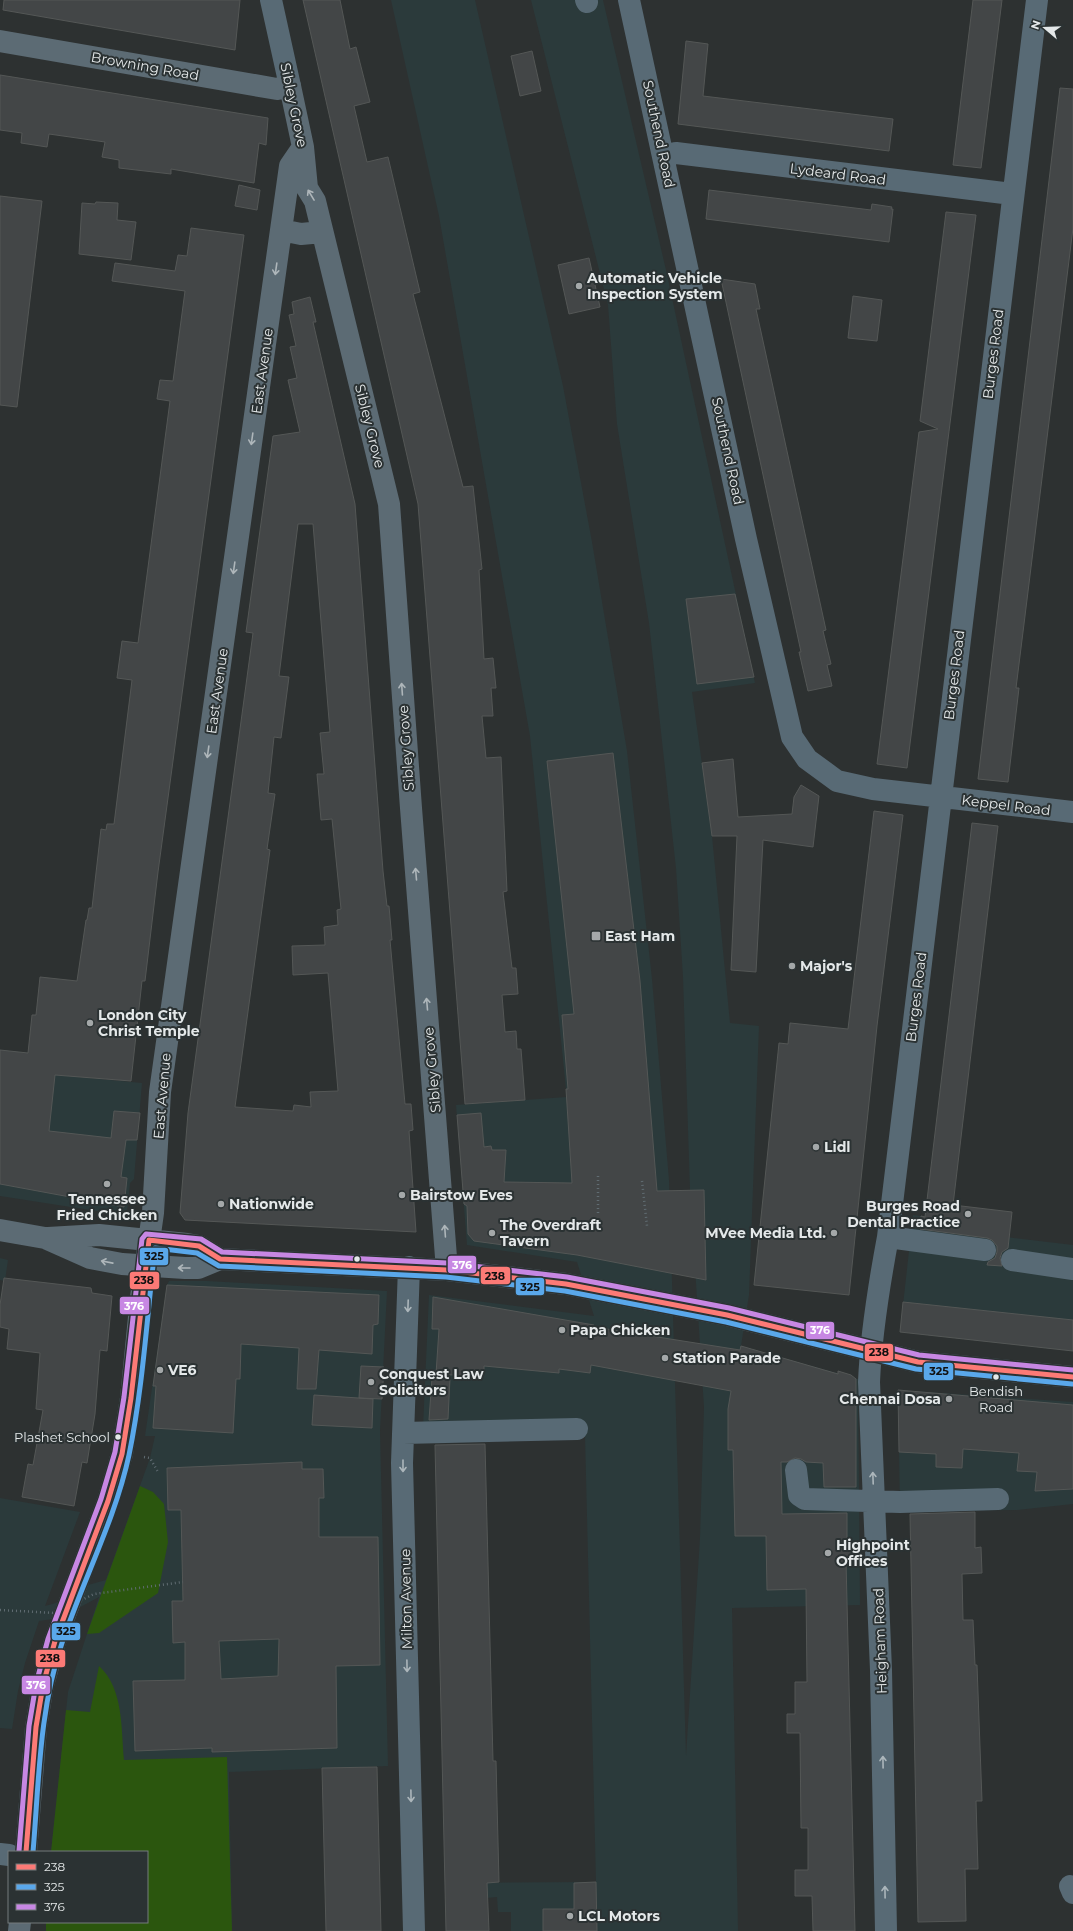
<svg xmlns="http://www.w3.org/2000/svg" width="1073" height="1931" font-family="Montserrat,sans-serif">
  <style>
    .built { fill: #2b3a3b }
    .green { fill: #2b560e }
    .building { fill: #434647; stroke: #545756; fill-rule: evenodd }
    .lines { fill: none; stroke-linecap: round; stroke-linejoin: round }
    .path { stroke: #606c72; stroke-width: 2.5; stroke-dasharray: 1 3; stroke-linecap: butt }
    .minor { stroke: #586a75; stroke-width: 22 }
    .major { stroke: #5c6b74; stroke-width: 22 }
    .path-bridge { stroke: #606c72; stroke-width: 2.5; stroke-dasharray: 1 3; stroke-linecap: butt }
    .bus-1-casing { stroke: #2b3233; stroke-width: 8 }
    .bus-2-casing { stroke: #2b3233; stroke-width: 8 }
    .bus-3-casing { stroke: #2b3233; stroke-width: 8 }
    .bus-1 { stroke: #fc7a76; stroke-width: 5 }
    .bus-2 { stroke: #5aa8eb; stroke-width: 5 }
    .bus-3 { stroke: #c787e3; stroke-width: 5 }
    .oneway { stroke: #aeb6ba }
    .oneway2 { stroke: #acb6bb }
    .poi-dot { fill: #a4a8a9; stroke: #2b3233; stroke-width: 1.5 }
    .bus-dot { fill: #e4e8e9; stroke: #2b3233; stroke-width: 1.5 }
    .labels { text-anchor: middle; stroke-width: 4; stroke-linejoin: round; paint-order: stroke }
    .bus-label { font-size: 13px; fill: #e4e8e9; stroke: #2b3233 }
    .street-label { font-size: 14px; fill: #e4e8e9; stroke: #2b3233 }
    .poi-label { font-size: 14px; font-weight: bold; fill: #e4e8e9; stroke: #2b3233; text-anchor: start }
    .line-badge { stroke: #2b3233; stroke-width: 1.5 }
    .badge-label { font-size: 11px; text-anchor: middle; font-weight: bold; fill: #fff }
    .pale-badge-label { font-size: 11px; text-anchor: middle; font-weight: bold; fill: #111 }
  </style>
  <rect width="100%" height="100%" fill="#2d3131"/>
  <path class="built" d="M 391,0 L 475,0 L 563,386 L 592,542 L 627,751 L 652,979 L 669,1180 L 686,1756 L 700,1538 L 704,1407 L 690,1190 L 683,977 L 676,868 L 649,623 L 617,424 L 608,305 L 531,0 L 603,0 L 666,270 L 755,683 L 692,692 L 712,836 L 730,1023 L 759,1026 L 749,1295 L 741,1346 L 858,1379 L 860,1605 L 732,1608 L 738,1931 L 511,1931 L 511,1912 L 498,1912 L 497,1897 L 475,1899 L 452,1883 L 596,1882 L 585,1435 L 423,1427 L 429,1295 L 594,1316 L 577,1262 L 467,1245 L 456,1105 L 566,1097 L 566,1089 L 530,736 L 439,216 Z
    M 0,1050 L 28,1053 L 26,1072 L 142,1083 L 134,1179 L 130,1183 L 127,1213 L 122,1215 L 103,1212 L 0,1196 Z
    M 913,1215 L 1007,1227 L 1006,1237 L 1073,1245 L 1073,1351 L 900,1332 Z
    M 0,1258 L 8,1260 L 5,1281 L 0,1280 Z
    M 169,1281 L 207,1281 L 387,1291 L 380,1431 L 388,1766 L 229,1772 L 232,1931 L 46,1931 L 46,1922 L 147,1922 L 147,1852 L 51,1852 L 68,1692 L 99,1597 L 60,1618 L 39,1621 L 25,1663 L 18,1691 L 12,1729 L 0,1728 L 0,1498 L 80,1512 L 45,1606 L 56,1603 L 88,1585 L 106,1580 L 150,1458 L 155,1436 L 145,1436 L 167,1285 Z
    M 898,1390 L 1073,1402 L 1073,1504 L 1017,1510 L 900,1511 Z"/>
  <path class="green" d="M 140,1486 L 153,1492 L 164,1504 L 168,1542 L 158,1593 L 99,1633 L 87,1634 Z
    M 99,1666 C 124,1689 121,1729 124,1760 L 227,1757 L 232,1931 L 46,1931 L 46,1922 L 147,1922 L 147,1852 L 51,1852 L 66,1710 L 90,1712 Z"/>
  <path class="building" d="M 4,0 L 240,0 L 235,50 L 3,10 Z
    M 303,0 L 340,0 L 350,49 L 356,47 L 370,102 L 354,106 L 367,162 L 388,157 L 420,292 L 413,294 L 463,487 L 473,486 L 482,569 L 479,570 L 484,659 L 493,658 L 496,688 L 491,688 L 493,716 L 482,716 L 486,758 L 501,757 L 507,891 L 503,892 L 512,968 L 516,968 L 518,994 L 502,995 L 505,1032 L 516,1031 L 517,1049 L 521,1049 L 525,1100 L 465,1104 L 418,504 Z
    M 973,0 L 1002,0 L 981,168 L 953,165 Z
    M 686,41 L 708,44 L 703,96 L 893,119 L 889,151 L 678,124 Z
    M 532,51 L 541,91 L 520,96 L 511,56 Z
    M 0,75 L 268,118 L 266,145 L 259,143 L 254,183 L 171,169 L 171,174 L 119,168 L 119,160 L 102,157 L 105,142 L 49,134 L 47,147 L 21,143 L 22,133 L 0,130 Z
    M 1060,88 L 1073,89 L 1073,228 L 1024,624 L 1016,688 L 1019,688 L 1008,782 L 978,779 Z
    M 239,185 L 260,190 L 257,210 L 235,206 Z
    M 709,190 L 871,210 L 872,204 L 892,207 L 891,209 L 893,209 L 889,242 L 706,219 Z
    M 0,196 L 42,201 L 17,407 L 0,405 Z
    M 96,202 L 118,203 L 117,220 L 136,222 L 131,260 L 79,254 L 82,203 L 95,204 Z
    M 946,212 L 976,215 L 907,768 L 877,764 L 919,432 L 938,429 L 920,421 Z
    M 191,228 L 244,235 L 158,872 L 145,981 L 142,981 L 131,1081 L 55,1075 L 49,1131 L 111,1138 L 114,1111 L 140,1113 L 137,1140 L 126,1140 L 121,1177 L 127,1178 L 124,1207 L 0,1184 L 0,1050 L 28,1053 L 32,1015 L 36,1015 L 40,977 L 77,981 L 86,920 L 87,920 L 89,908 L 92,908 L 101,829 L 106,830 L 107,824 L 114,824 L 132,680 L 117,678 L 122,641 L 138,643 L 170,401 L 157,399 L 160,380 L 173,381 L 185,291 L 112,281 L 115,263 L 175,271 L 178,255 L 187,256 Z
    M 589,258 L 600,307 L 569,314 L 558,265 Z
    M 721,279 L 755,284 L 760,309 L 756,309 L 826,630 L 823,631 L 831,664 L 827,665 L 832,686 L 808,691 L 799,652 L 801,652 Z
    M 853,296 L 882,300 L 877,341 L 848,338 Z
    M 310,297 L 316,322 L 313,322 L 355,504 L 383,871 L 387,906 L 389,906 L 392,940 L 390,940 L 405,1104 L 411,1104 L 413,1130 L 409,1131 L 416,1232 L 185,1220 L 180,1213 L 188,1113 L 253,633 L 246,632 L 273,436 L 300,432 L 288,380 L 297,378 L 290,347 L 296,346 L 289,315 L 294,314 L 292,302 ZM 298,524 L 313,524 L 330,732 L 320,733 L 324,774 L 317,774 L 321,820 L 332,819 L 341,909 L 337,910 L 338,925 L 324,927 L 325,945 L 292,946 L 293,975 L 328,973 L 338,1091 L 310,1092 L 311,1107 L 294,1105 L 293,1111 L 235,1107 L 270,850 L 267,849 L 275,794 L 268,793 L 274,737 L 281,738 L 289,677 L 279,676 Z
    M 735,594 L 754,677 L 697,684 L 686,599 Z
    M 613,753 L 640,981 L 657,1191 L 704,1190 L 706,1280 L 577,1255 L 474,1241 L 468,1234 L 467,1206 L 464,1204 L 457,1115 L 481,1113 L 484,1147 L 491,1146 L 492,1150 L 506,1150 L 504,1182 L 572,1183 L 566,1089 L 568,1089 L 562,1015 L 574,1014 L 547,761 Z
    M 733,759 L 738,817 L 792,814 L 794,797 L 801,785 L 819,796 L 813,847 L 763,840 L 756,972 L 731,970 L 737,836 L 712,836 L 702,763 Z
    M 874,811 L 903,815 L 877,1026 L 849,1295 L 754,1285 L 779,1043 L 788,1044 L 790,1023 L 848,1029 Z
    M 972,823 L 998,826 L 953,1205 L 1012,1212 L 1008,1248 L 1002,1252 L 1000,1258 L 1002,1266 L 987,1265 L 988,1262 L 995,1258 L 997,1252 L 997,1246 L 992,1240 L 987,1238 L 920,1229 L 921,1216 L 925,1217 Z
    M 4,1278 L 91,1288 L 92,1293 L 112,1296 L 107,1351 L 100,1350 L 95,1414 L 87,1463 L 82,1462 L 74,1506 L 22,1497 L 28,1464 L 33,1465 L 43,1410 L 36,1409 L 40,1353 L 7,1349 L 9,1329 L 0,1327 L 0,1305 Z
    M 167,1285 L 379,1295 L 378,1324 L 373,1325 L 372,1354 L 319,1350 L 316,1389 L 297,1389 L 299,1348 L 241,1344 L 240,1379 L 236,1379 L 233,1433 L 153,1428 L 156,1386 L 153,1386 Z
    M 433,1297 L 594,1325 L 594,1327 L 740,1350 L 741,1346 L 838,1374 L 838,1371 L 851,1375 L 856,1379 L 856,1487 L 824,1487 L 823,1463 L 806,1462 L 801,1459 L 795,1458 L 787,1462 L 781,1462 L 782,1514 L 847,1513 L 847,1542 L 854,1542 L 854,1561 L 846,1561 L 855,1931 L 813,1931 L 812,1896 L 795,1896 L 795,1870 L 808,1870 L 808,1828 L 801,1828 L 800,1733 L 787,1733 L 787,1714 L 795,1714 L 795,1682 L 807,1682 L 806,1589 L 767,1590 L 766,1536 L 735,1536 L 733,1450 L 728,1450 L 728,1409 L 731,1391 L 591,1365 L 590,1373 L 559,1369 L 559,1373 L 484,1366 L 484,1371 L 469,1371 L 469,1376 L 436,1374 L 439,1329 L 432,1329 Z
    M 903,1302 L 1073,1320 L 1073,1351 L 900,1332 Z
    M 361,1366 L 384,1367 L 382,1399 L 359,1398 Z
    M 432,1378 L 450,1378 L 448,1419 L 429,1420 Z
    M 898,1390 L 1073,1405 L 1073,1489 L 1035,1491 L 1037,1472 L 1017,1471 L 1019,1453 L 963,1449 L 962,1468 L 936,1467 L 936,1454 L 899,1452 Z
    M 314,1395 L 373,1399 L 372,1428 L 312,1425 Z
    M 485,1444 L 493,1761 L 496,1761 L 499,1882 L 487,1883 L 489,1931 L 446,1931 L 435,1445 Z
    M 302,1462 L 302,1469 L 323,1469 L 324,1498 L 319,1498 L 319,1537 L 378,1537 L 380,1665 L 336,1666 L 337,1748 L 212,1752 L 212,1748 L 135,1751 L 133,1681 L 185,1680 L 185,1642 L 173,1643 L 172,1601 L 183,1601 L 181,1510 L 168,1510 L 167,1468 ZM 279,1639 L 278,1676 L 221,1679 L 219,1641 Z
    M 975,1512 L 975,1548 L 981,1547 L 982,1573 L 962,1574 L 963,1620 L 973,1620 L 975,1665 L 977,1665 L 982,1801 L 976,1801 L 978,1869 L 965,1869 L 966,1921 L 918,1922 L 910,1514 Z
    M 377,1767 L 381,1931 L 326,1931 L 322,1768 Z
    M 596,1882 L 597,1931 L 543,1931 L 543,1909 L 574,1909 L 574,1883 Z"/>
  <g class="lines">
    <path class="path" d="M 598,1176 L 598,1215
      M 642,1181 L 647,1226
      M 144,1457 L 150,1458 L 158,1472"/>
    <path class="minor" d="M 271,0 L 290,86
      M 586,0 L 587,2
      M 629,0 L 746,539 L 792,737 L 807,759 L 837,781 L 873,789 L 1073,812
      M 664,156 L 676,153 L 1012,194
      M 888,1237 L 985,1250
      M 1012,1260 L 1073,1269
      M 409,1267 L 402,1463 L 414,1931
      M 403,1433 L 577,1429
      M 796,1470 L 799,1495 L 805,1499 L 900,1502 L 998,1499
      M 0,1854 L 9,1855
      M 1070,1886 L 1073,1893
      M 886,1931 L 881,1670 L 869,1382 C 871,1333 879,1285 888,1237 L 1037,0"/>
    <path class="major" d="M 0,41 L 277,89 L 290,86 L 303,147 L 307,188 L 315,201 L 389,504 L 411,808 L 447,1270
      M 281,230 L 301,234 L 322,232
      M 0,1230 L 45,1238 L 90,1258 L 122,1264 L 185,1268 L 198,1268 L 220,1259 L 447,1270 L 566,1284 L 727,1315 L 918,1362 L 1073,1377
      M 48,1238 L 99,1235 L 187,1244 L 199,1246 L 220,1259
      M 26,1852 L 36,1727 L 43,1685 L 55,1641 L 108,1501 L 122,1454 L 131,1398 L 141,1297 L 153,1213 L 160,1092 L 290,166 L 303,147
      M 19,1931 L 20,1922"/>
    <path class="path-bridge" d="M 0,1610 L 55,1613 L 94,1594 L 183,1582"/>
    <g class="bus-1-casing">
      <path id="bus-1" d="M 26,1852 L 36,1727 L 43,1685 L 55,1641 L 108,1501 L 122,1454 L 131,1398 L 149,1240 L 199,1246 L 220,1259 L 447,1270 L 566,1284 L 727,1315 L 918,1362 L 1073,1377"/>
    </g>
    <g class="bus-2-casing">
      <path id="bus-2" d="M 33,1852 C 39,1782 39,1710 62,1643 C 83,1580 115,1520 129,1455 C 143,1387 147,1316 155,1248 L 197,1253 L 219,1266 L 446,1277 L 565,1291 L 726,1322 L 916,1369 L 1072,1384"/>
    </g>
    <g class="bus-3-casing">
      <path id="bus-3" d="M 19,1851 L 29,1726 L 36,1684 L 48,1639 L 101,1499 L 115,1452 L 124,1397 L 142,1239 L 146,1234 L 201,1239 L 222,1252 L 447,1263 L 567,1277 L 729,1308 L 919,1355 L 1073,1370"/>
    </g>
    <use href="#bus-1" class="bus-1"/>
    <use href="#bus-2" class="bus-2"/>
    <use href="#bus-3" class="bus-3"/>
  </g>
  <defs><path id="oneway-shaft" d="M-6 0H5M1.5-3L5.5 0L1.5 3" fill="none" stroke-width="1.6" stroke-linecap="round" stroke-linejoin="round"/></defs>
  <g class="oneway">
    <use href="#oneway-shaft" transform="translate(311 195) rotate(-121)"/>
    <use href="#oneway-shaft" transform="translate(276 269) rotate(98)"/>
    <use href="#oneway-shaft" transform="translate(252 439) rotate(98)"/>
    <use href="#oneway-shaft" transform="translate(234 568) rotate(98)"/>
    <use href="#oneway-shaft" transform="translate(402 689) rotate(-94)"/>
    <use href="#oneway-shaft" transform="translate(208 752) rotate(98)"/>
    <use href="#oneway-shaft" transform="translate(416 874) rotate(-95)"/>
    <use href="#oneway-shaft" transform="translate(427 1004) rotate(-95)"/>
    <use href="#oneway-shaft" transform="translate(445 1231) rotate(-94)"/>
    <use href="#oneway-shaft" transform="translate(107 1262) rotate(-169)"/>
    <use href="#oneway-shaft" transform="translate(184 1268) rotate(180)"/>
  </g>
  <g class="oneway2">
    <use href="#oneway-shaft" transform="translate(408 1306) rotate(92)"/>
    <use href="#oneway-shaft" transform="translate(403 1466) rotate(90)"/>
    <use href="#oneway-shaft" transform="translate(873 1478) rotate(-92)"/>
    <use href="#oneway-shaft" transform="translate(407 1666) rotate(89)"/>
    <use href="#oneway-shaft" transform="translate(883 1762) rotate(-91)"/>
    <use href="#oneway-shaft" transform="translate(411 1796) rotate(89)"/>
    <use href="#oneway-shaft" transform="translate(885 1892) rotate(-91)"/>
  </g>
  <g class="poi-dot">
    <circle cx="579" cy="286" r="4"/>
    <rect x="591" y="931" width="10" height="10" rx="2"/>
    <circle cx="792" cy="966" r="4"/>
    <circle cx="90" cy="1023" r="4"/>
    <circle cx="816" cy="1147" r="4"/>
    <circle cx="107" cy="1184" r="4"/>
    <circle cx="402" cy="1195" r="4"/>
    <circle cx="221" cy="1204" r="4"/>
    <circle cx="968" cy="1214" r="4"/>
    <circle cx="492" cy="1233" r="4"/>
    <circle cx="834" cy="1233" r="4"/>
    <circle cx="562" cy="1330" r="4"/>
    <circle cx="665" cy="1358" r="4"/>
    <circle cx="160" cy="1370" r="4"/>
    <circle cx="371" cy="1382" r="4"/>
    <circle cx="949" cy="1399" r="4"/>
    <circle cx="828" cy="1553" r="4"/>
    <circle cx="570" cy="1916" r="4"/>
  </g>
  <g class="bus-dot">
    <circle cx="357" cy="1259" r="3.5"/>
    <circle cx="996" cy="1377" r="3.5"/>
    <circle cx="118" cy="1437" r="3.5"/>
  </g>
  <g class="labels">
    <g class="bus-label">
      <text x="996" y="1396">Bendish<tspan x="996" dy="16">Road</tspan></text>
      <text x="110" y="1442" text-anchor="end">Plashet School</text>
    </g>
    <g class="street-label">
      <text transform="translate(145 66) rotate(10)" y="5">Browning Road</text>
      <text transform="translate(294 105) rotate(78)" y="5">Sibley Grove</text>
      <text transform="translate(659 134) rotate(78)" y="5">Southend Road</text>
      <text transform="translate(838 174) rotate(7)" y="5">Lydeard Road</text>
      <text transform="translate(993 354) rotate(-83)" y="5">Burges Road</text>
      <text transform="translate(262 371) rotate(-82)" y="5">East Avenue</text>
      <text transform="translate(370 426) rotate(76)" y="5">Sibley Grove</text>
      <text transform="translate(728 451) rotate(78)" y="5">Southend Road</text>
      <text transform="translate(954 675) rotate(-83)" y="5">Burges Road</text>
      <text transform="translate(217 691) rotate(-82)" y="5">East Avenue</text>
      <text transform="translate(406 748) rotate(-94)" y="5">Sibley Grove</text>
      <text transform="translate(1006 805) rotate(7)" y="5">Keppel Road</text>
      <text transform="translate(916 997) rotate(-83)" y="5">Burges Road</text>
      <text transform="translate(432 1070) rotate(-95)" y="5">Sibley Grove</text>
      <text transform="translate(162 1096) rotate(-85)" y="5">East Avenue</text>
      <text transform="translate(406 1599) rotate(-91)" y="5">Milton Avenue</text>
      <text transform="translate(880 1641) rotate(-92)" y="5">Heigham Road</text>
    </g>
    <g class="poi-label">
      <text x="587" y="283">Automatic Vehicle<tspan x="587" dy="16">Inspection System</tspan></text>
      <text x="605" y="941">East Ham</text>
      <text x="800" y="971">Major's</text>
      <text x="98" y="1020">London City<tspan x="98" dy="16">Christ Temple</tspan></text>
      <text x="824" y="1152">Lidl</text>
      <text x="410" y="1200">Bairstow Eves</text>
      <text x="107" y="1204" text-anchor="middle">Tennessee<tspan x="107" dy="16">Fried Chicken</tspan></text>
      <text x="229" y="1209">Nationwide</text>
      <text x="960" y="1211" text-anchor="end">Burges Road<tspan x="960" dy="16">Dental Practice</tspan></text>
      <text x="500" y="1230">The Overdraft<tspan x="500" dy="16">Tavern</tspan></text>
      <text x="826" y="1238" text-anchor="end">MVee Media Ltd.</text>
      <text x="570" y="1335">Papa Chicken</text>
      <text x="673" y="1363">Station Parade</text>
      <text x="168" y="1375">VE6</text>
      <text x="379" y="1379">Conquest Law<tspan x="379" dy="16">Solicitors</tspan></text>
      <text x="941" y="1404" text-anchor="end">Chennai Dosa</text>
      <text x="836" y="1550">Highpoint<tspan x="836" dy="16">Offices</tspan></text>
      <text x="578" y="1921">LCL Motors</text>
    </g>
  </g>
  <g class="line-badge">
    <rect x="139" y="1247" width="30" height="19" rx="4" fill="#5aa8eb"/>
    <rect x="447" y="1255" width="30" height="19" rx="4" fill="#c787e3"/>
    <rect x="480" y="1266" width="31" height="19" rx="4" fill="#fc7a76"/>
    <rect x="129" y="1271" width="31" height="19" rx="4" fill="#fc7a76"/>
    <rect x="515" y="1277" width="30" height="19" rx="4" fill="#5aa8eb"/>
    <rect x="119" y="1296" width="31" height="19" rx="4" fill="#c787e3"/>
    <rect x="805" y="1321" width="30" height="19" rx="4" fill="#c787e3"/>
    <rect x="864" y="1343" width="30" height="19" rx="4" fill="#fc7a76"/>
    <rect x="923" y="1362" width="31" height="19" rx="4" fill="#5aa8eb"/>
    <rect x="51" y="1622" width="30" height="19" rx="4" fill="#5aa8eb"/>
    <rect x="35" y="1649" width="31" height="19" rx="4" fill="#fc7a76"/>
    <rect x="21" y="1675" width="30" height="20" rx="4" fill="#c787e3"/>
  </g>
  <g class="badge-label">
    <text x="462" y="1269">376</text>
    <text x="134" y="1310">376</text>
    <text x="820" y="1334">376</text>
    <text x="36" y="1689">376</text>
  </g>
  <g class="pale-badge-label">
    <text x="154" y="1260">325</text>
    <text x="495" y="1280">238</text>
    <text x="144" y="1284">238</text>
    <text x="530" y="1291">325</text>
    <text x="879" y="1356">238</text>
    <text x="939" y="1375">325</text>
    <text x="66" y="1635">325</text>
    <text x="50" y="1662">238</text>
  </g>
  <rect x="8" y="1851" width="140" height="72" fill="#2b3233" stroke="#757b7c"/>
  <rect x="16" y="1864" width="20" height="6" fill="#fc7a76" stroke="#757b7c"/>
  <text x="44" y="1871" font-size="12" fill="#e4e8e9">238</text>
  <rect x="16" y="1884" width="20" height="6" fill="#5aa8eb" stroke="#757b7c"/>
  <text x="44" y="1891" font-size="12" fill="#e4e8e9">325</text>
  <rect x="16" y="1904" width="20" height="6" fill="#c787e3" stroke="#757b7c"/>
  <text x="44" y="1911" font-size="12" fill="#e4e8e9">376</text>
  <g transform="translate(1045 28) rotate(289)" stroke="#2b3233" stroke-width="3" paint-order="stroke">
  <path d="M0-3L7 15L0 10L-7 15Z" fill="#e4e8e9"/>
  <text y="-6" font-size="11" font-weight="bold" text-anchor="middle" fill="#e4e8e9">N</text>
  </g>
</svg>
